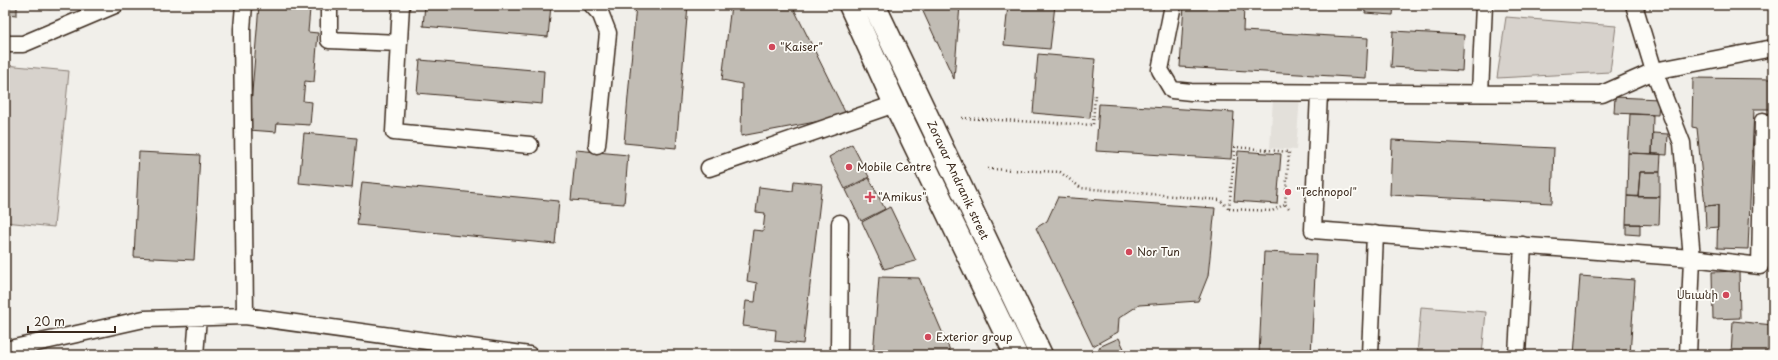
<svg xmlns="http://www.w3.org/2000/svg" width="1778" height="360" font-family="'Playpen Sans','Noto Sans Armenian',sans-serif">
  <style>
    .built { fill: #e3e0da }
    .green { fill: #d7d2cc; stroke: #897e75 }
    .building { fill: #c1bcb4; stroke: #3b2a1e }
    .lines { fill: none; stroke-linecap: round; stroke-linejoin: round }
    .service-casing { stroke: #3b2a1e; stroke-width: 19 }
    .secondary-casing { stroke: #3b2a1e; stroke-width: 25 }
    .path { stroke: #3b2a1e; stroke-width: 2.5; stroke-dasharray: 1 3; stroke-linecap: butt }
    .service { stroke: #fdfcf7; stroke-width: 16 }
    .secondary { stroke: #fdfcf7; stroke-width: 22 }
    .poi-dot { fill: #d1495b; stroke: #fdfcf7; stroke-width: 1.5 }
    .labels { text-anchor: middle; stroke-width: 3.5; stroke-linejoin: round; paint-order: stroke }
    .poi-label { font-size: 11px; fill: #3b2a1e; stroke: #fdfcf7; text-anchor: start }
    .street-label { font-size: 11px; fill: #3b2a1e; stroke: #fdfcf7 }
  </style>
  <rect width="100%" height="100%" fill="#f1efea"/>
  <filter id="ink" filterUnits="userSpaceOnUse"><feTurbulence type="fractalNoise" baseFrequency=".025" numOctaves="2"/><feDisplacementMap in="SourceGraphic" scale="8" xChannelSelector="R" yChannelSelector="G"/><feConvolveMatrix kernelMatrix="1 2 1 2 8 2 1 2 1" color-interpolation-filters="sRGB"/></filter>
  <g filter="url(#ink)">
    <path class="built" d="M 1274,82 L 1301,83 L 1296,150 L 1270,148 Z"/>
    <path class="green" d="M 1506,17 L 1616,26 L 1610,72 L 1497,78 Z
      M 5,65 L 69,71 L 54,227 L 5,222 Z
      M 1421,307 L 1486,312 L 1482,355 L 1417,355 Z"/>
    <path class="building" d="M 5,5 L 51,5 L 51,9 L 17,5 L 17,15 L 5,14 Z
      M 259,5 L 319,5 L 319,9 L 310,9 L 308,32 L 318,33 L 314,82 L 305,81 L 303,101 L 312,102 L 310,125 L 277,123 L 276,132 L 249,130 Z
      M 425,5 L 551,5 L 548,37 L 423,26 Z
      M 636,5 L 688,5 L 676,148 L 624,143 Z
      M 731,5 L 792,5 L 847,116 L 741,136 L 742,84 L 722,80 Z
      M 920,5 L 960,5 L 954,79 Z
      M 1008,5 L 1055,5 L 1050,49 L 1004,45 Z
      M 1184,5 L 1244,5 L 1243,31 L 1368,38 L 1366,78 L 1180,67 Z
      M 1366,5 L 1394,5 L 1393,15 L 1365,13 Z
      M 1393,31 L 1464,35 L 1462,71 L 1391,67 Z
      M 1038,54 L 1095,59 L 1090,118 L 1033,113 Z
      M 420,60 L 544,71 L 542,104 L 417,93 Z
      M 1693,78 L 1773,79 L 1773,109 L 1754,109 L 1748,249 L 1717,248 L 1718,205 L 1705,206 L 1697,128 L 1692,127 Z
      M 1615,97 L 1659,99 L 1658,115 L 1614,113 Z
      M 1099,104 L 1234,112 L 1231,159 L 1096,151 Z
      M 1630,114 L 1653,115 L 1652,154 L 1628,153 Z
      M 304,133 L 357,138 L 352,188 L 299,183 Z
      M 1653,133 L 1668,134 L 1667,155 L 1652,154 Z
      M 1392,140 L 1554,148 L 1552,203 L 1390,195 Z
      M 852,144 L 869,177 L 845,189 L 829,157 Z
      M 576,150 L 628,155 L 624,204 L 571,200 Z
      M 1238,151 L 1281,154 L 1277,204 L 1234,201 Z
      M 139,152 L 200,155 L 194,260 L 134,257 Z
      M 1628,153 L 1661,154 L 1660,172 L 1640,172 L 1638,197 L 1627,196 Z
      M 1640,172 L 1660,172 L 1660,197 L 1638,197 Z
      M 869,178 L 885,209 L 861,221 L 846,190 Z
      M 794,181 L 822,184 L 803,344 L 775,341 L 776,330 L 743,326 L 746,301 L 755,302 L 757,283 L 747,281 L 753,230 L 763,231 L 765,213 L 756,212 L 759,187 L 793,191 Z
      M 362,182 L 559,201 L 555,244 L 357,225 Z
      M 1627,196 L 1660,197 L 1659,225 L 1626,224 Z
      M 1058,197 L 1215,208 L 1208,276 L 1198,301 L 1139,305 L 1119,318 L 1118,332 L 1093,346 L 1036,228 L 1047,221 Z
      M 1773,198 L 1773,255 L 1771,255 Z
      M 1718,205 L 1718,227 L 1706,228 L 1705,206 Z
      M 890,207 L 916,261 L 884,269 L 862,222 Z
      M 1626,224 L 1640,224 L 1640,235 L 1626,234 Z
      M 1264,252 L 1316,254 L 1311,355 L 1259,355 Z
      M 1739,271 L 1740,318 L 1713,319 L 1712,272 Z
      M 1580,276 L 1635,280 L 1630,355 L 1574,355 Z
      M 879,277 L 919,278 L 952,355 L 873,355 Z
      M 1733,321 L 1773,325 L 1773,355 L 1731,355 Z
      M 1119,338 L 1127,355 L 1103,355 L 1099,347 Z"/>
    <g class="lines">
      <g class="service-casing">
        <path id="service" d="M 244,5 L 242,29 L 245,316
          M 329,5 L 329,40 L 399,43
          M 401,5 L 394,132 L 530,145
          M 592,5 L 601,15 L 608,33 L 597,145
          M 1173,5 L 1160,70 L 1172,90 L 1191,92 L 1602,94 L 1654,71 L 1773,48
          M 1634,5 L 1654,71 L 1682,143 L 1692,258 L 1688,355
          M 5,44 L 23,44 L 115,5
          M 1319,93 L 1313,230 L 1692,258 L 1760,266 L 1763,121
          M 1480,93 L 1484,5
          M 709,168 L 895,104
          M 5,350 L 144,319 L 245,316 L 529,355
          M 195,355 L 198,317
          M 839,355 L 840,223
          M 1370,355 L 1375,234
          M 1517,355 L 1523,245"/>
      </g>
      <g class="secondary-casing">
        <path id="secondary" d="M 850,5 L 895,104 L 1016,355
          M 874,5 L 1041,355"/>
      </g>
      <path class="path" d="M 962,118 L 1093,125 L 1095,94
        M 988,169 L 1060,172 L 1081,188 L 1220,200 L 1229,209 L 1235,147 L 1289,152 L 1285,204 L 1290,209
        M 1229,209 L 1272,211 L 1285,204"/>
      <use href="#service" class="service"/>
      <use href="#secondary" class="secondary"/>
    </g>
  </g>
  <g class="poi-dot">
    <circle cx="772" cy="47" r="4"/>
    <circle cx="849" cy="167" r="4"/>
    <circle cx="1288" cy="192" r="4"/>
    <path d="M868 191h4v4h4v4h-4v4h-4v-4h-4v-4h4z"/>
    <circle cx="1129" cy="252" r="4"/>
    <circle cx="1726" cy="295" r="4"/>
    <circle cx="928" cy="337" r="4"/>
  </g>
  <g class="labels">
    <g class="poi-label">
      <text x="780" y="51">"Kaiser"</text>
      <text x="857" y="171">Mobile Centre</text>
      <text x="1296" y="196">"Technopol"</text>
      <text x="878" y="201">"Amikus"</text>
      <text x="1137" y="256">Nor Tun</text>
      <text x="1718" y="299" text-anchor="end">Սեւանի</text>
      <text x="936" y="341">Exterior group</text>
    </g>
    <g class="street-label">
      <text transform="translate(958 180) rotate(65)" y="4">Zoravar Andranik street</text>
    </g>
  </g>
  <rect width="1778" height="360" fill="none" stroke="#fdfcf7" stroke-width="20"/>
  <rect x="10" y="10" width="1758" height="340" fill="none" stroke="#3b2a1e" stroke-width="1.5" filter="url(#ink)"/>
  <path d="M28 326v6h87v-6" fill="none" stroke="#3b2a1e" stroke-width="2"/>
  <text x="34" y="326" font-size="12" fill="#3b2a1e" stroke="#fdfcf7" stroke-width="3" paint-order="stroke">20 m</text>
</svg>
